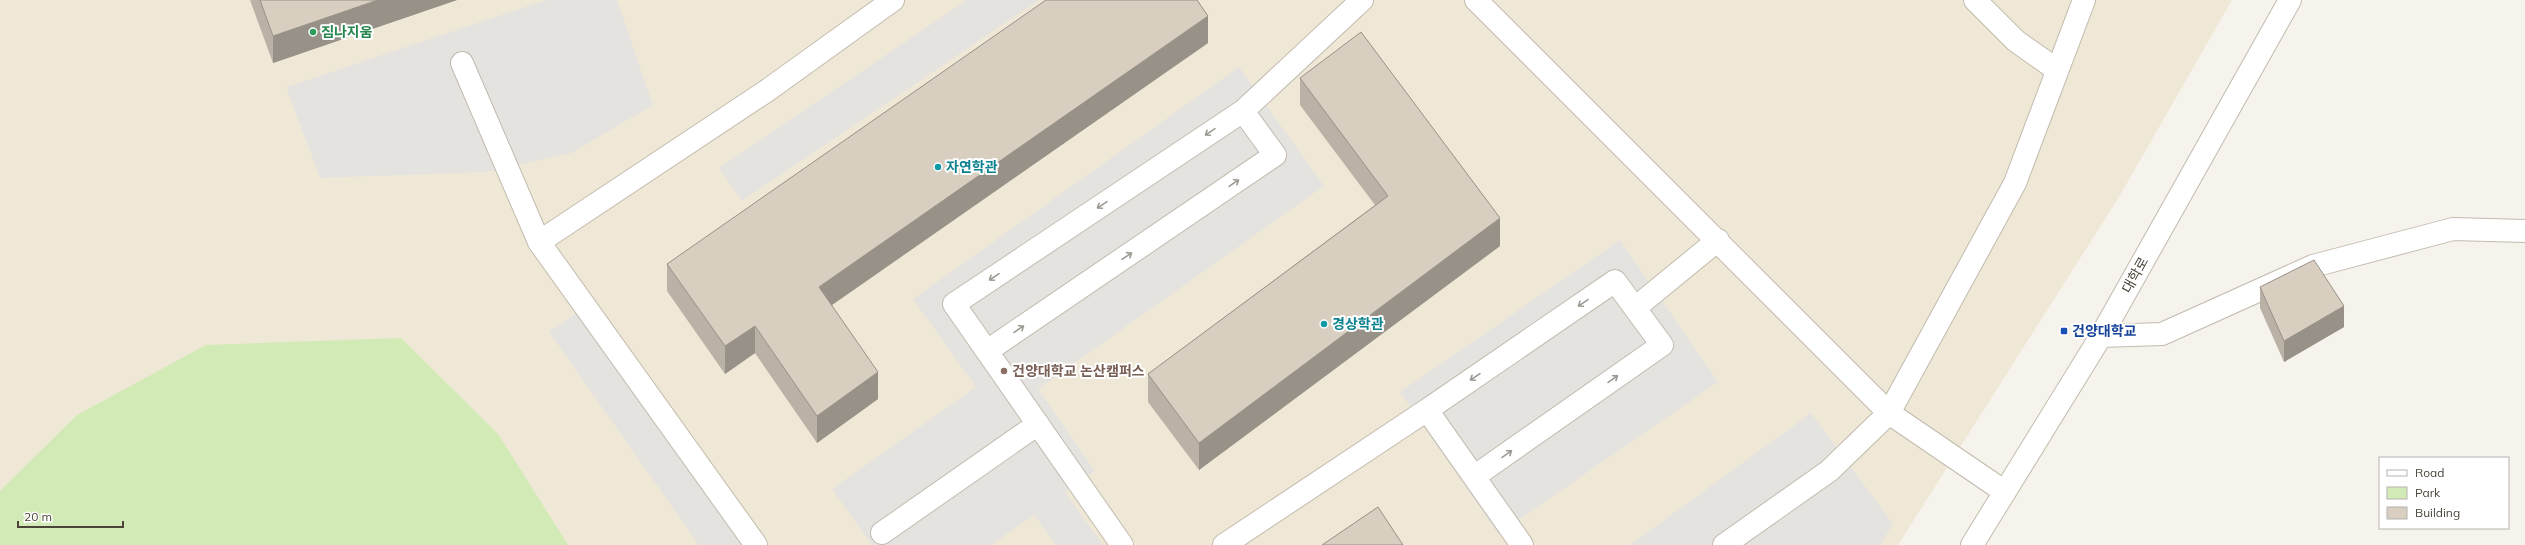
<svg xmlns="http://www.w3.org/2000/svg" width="2525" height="545" font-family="Mulish,'Noto Sans KR',sans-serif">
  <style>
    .education { fill: #efe8d6 }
    .green { fill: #d2eab5 }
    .parking { fill: #e5e3e0 }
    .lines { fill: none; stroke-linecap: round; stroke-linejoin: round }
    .minor-casing { stroke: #c2bbae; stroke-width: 24 }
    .minor { stroke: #fff; stroke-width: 22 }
    .wall { fill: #bab2a6 }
    .shaded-wall { fill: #979187 }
    .building { fill: #d8cfc1; stroke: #979187 }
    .oneway { stroke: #9c9892 }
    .leisure-dot { fill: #2e9e5b; stroke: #fff; stroke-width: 1.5 }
    .culture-dot { fill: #0f9aa8; stroke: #fff; stroke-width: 1.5 }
    .transit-dot { fill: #1a4fb4; stroke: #fff; stroke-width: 1.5 }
    .education-dot { fill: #8d6e63; stroke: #fff; stroke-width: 1.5 }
    .labels { text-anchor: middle; stroke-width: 4; stroke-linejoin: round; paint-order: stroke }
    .leisure-label { font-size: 14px; font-weight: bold; fill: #27864d; stroke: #fff; text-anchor: start }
    .culture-label { font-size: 14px; font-weight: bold; fill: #0d838f; stroke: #fff; text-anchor: start }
    .street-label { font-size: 14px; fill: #4b4439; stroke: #fff }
    .transit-label { font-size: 14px; font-weight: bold; fill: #164399; stroke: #fff; text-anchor: start }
    .education-label { font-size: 14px; font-weight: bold; fill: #785e54; stroke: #fff; text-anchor: start }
  </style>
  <rect width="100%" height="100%" fill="#f6f3ec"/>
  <path class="education" d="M 0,0 L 2232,0 L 2119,197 L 1898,545 L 0,545 Z"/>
  <path class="green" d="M 401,338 L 498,434 L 568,545 L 0,545 L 0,491 L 77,415 L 206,345 Z"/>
  <path class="parking" d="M 546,0 L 617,0 L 653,105 L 571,153 L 486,172 L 320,178 L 286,87 Z
    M 967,0 L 1039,0 L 742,201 L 719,168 Z
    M 1239,67 L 1324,186 L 1038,389 L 1095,471 L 1065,492 L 1103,545 L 1056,545 L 1034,515 L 991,545 L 872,545 L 832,489 L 976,387 L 913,299 Z
    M 1620,240 L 1718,382 L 1498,534 L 1400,392 Z
    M 581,310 L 746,545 L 699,545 L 549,332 Z
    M 1811,413 L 1893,524 L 1880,545 L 1630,545 Z"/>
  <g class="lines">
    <g class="minor-casing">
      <path id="minor" d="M 1476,0 L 1889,413 L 2005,492
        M 1975,0 L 2016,41 L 2057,70
        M 462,63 L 539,242
        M 1635,308 L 1718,240
        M 2101,336 L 2162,334 L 2313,266 L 2453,229 L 2525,231
        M 987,351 L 1275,155 L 1243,111
        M 1427,410 L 1615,281 L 1662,345 L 1475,476
        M 882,533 L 1038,424
        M 756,545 L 539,242 L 765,92 L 893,0
        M 1122,545 L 954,304 L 1243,111 L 1362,0
        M 1224,545 L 1427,410 L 1522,545
        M 1724,545 L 1829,471 L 1889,413 L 2015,183 L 2084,0
        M 1972,545 L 2101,336 L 2290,0"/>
    </g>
    <use href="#minor" class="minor"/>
  </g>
  <path class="wall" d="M 250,0 L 457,0 L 273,63 Z
    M 1208,43 L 832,305 L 878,399 L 817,443 L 755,353 L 725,374 L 667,291 L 667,264 Z
    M 1300,78 L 1500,246 L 1199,470 L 1148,402 L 1148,374 L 1375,205 L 1300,105 Z
    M 2260,287 L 2344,327 L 2284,362 L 2260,308 Z"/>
  <path class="shaded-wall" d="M 378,0 L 457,0 L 273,63 L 273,36 Z
    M 1208,16 L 1208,43 L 819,314 L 819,287 Z
    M 1500,218 L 1500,246 L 1199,470 L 1199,443 Z
    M 2344,306 L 2344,327 L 2284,362 L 2284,341 Z
    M 755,326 L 755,353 L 725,374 L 725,346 Z
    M 878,372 L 878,399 L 817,443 L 817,416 Z"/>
  <path class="building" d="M 260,0 L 378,0 L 273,36 Z
    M 1046,0 L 1197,0 L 1208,16 L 819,287 L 878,372 L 817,416 L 755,326 L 725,346 L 667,264 Z
    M 1361,32 L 1500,218 L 1199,443 L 1148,374 L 1388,196 L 1300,78 Z
    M 2314,260 L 2344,306 L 2284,341 L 2260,287 Z
    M 1378,507 L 1403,545 L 1322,545 Z"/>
  <defs><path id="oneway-shaft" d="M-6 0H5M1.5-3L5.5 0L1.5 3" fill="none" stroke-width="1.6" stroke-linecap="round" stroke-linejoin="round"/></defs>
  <g class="oneway">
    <use href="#oneway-shaft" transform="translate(1210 132) rotate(146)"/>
    <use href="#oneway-shaft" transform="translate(1234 183) rotate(-34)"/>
    <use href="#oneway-shaft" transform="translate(1102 205) rotate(146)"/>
    <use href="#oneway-shaft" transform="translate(1127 256) rotate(-34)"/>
    <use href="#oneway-shaft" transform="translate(994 277) rotate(146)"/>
    <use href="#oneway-shaft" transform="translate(1583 303) rotate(146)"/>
    <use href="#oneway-shaft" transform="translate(1019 329) rotate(-34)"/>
    <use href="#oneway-shaft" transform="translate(1475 377) rotate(146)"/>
    <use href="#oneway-shaft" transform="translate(1613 379) rotate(-35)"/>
    <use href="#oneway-shaft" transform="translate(1507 454) rotate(-35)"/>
  </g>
  <circle class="leisure-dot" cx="313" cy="32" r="4"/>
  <g class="culture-dot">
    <circle cx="938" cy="167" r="4"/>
    <circle cx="1324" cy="324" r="4"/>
  </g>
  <rect class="transit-dot" x="2060" y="327" width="8" height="8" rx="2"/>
  <circle class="education-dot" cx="1004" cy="371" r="4"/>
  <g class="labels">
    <g class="leisure-label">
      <text x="321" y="37">짐나지움</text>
    </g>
    <g class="culture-label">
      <text x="946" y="172">자연학관</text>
      <text x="1332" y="329">경상학관</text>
    </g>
    <g class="street-label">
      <text transform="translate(2135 275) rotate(-61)" y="5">대학로</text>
    </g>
    <g class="transit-label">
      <text x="2072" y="336">건양대학교</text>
    </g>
    <g class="education-label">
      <text x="1012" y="376">건양대학교 논산캠퍼스</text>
    </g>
  </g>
  <rect x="2379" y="457" width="130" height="72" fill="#ffffff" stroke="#b7b4b0"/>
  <rect x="2387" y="470" width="20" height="6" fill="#ffffff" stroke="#b7b4b0"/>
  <text x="2415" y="477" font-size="12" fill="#4b4439">Road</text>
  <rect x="2387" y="487" width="20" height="12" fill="#d2eab5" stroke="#b7b4b0"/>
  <text x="2415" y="497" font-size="12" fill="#4b4439">Park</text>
  <rect x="2387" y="507" width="20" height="12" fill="#d8cfc1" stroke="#b7b4b0"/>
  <text x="2415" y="517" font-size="12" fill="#4b4439">Building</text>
  <path d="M18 521v6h105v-6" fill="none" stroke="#4b4439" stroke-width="2"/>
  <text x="24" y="521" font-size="12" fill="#4b4439" stroke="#ffffff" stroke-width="3" paint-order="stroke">20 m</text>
</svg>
